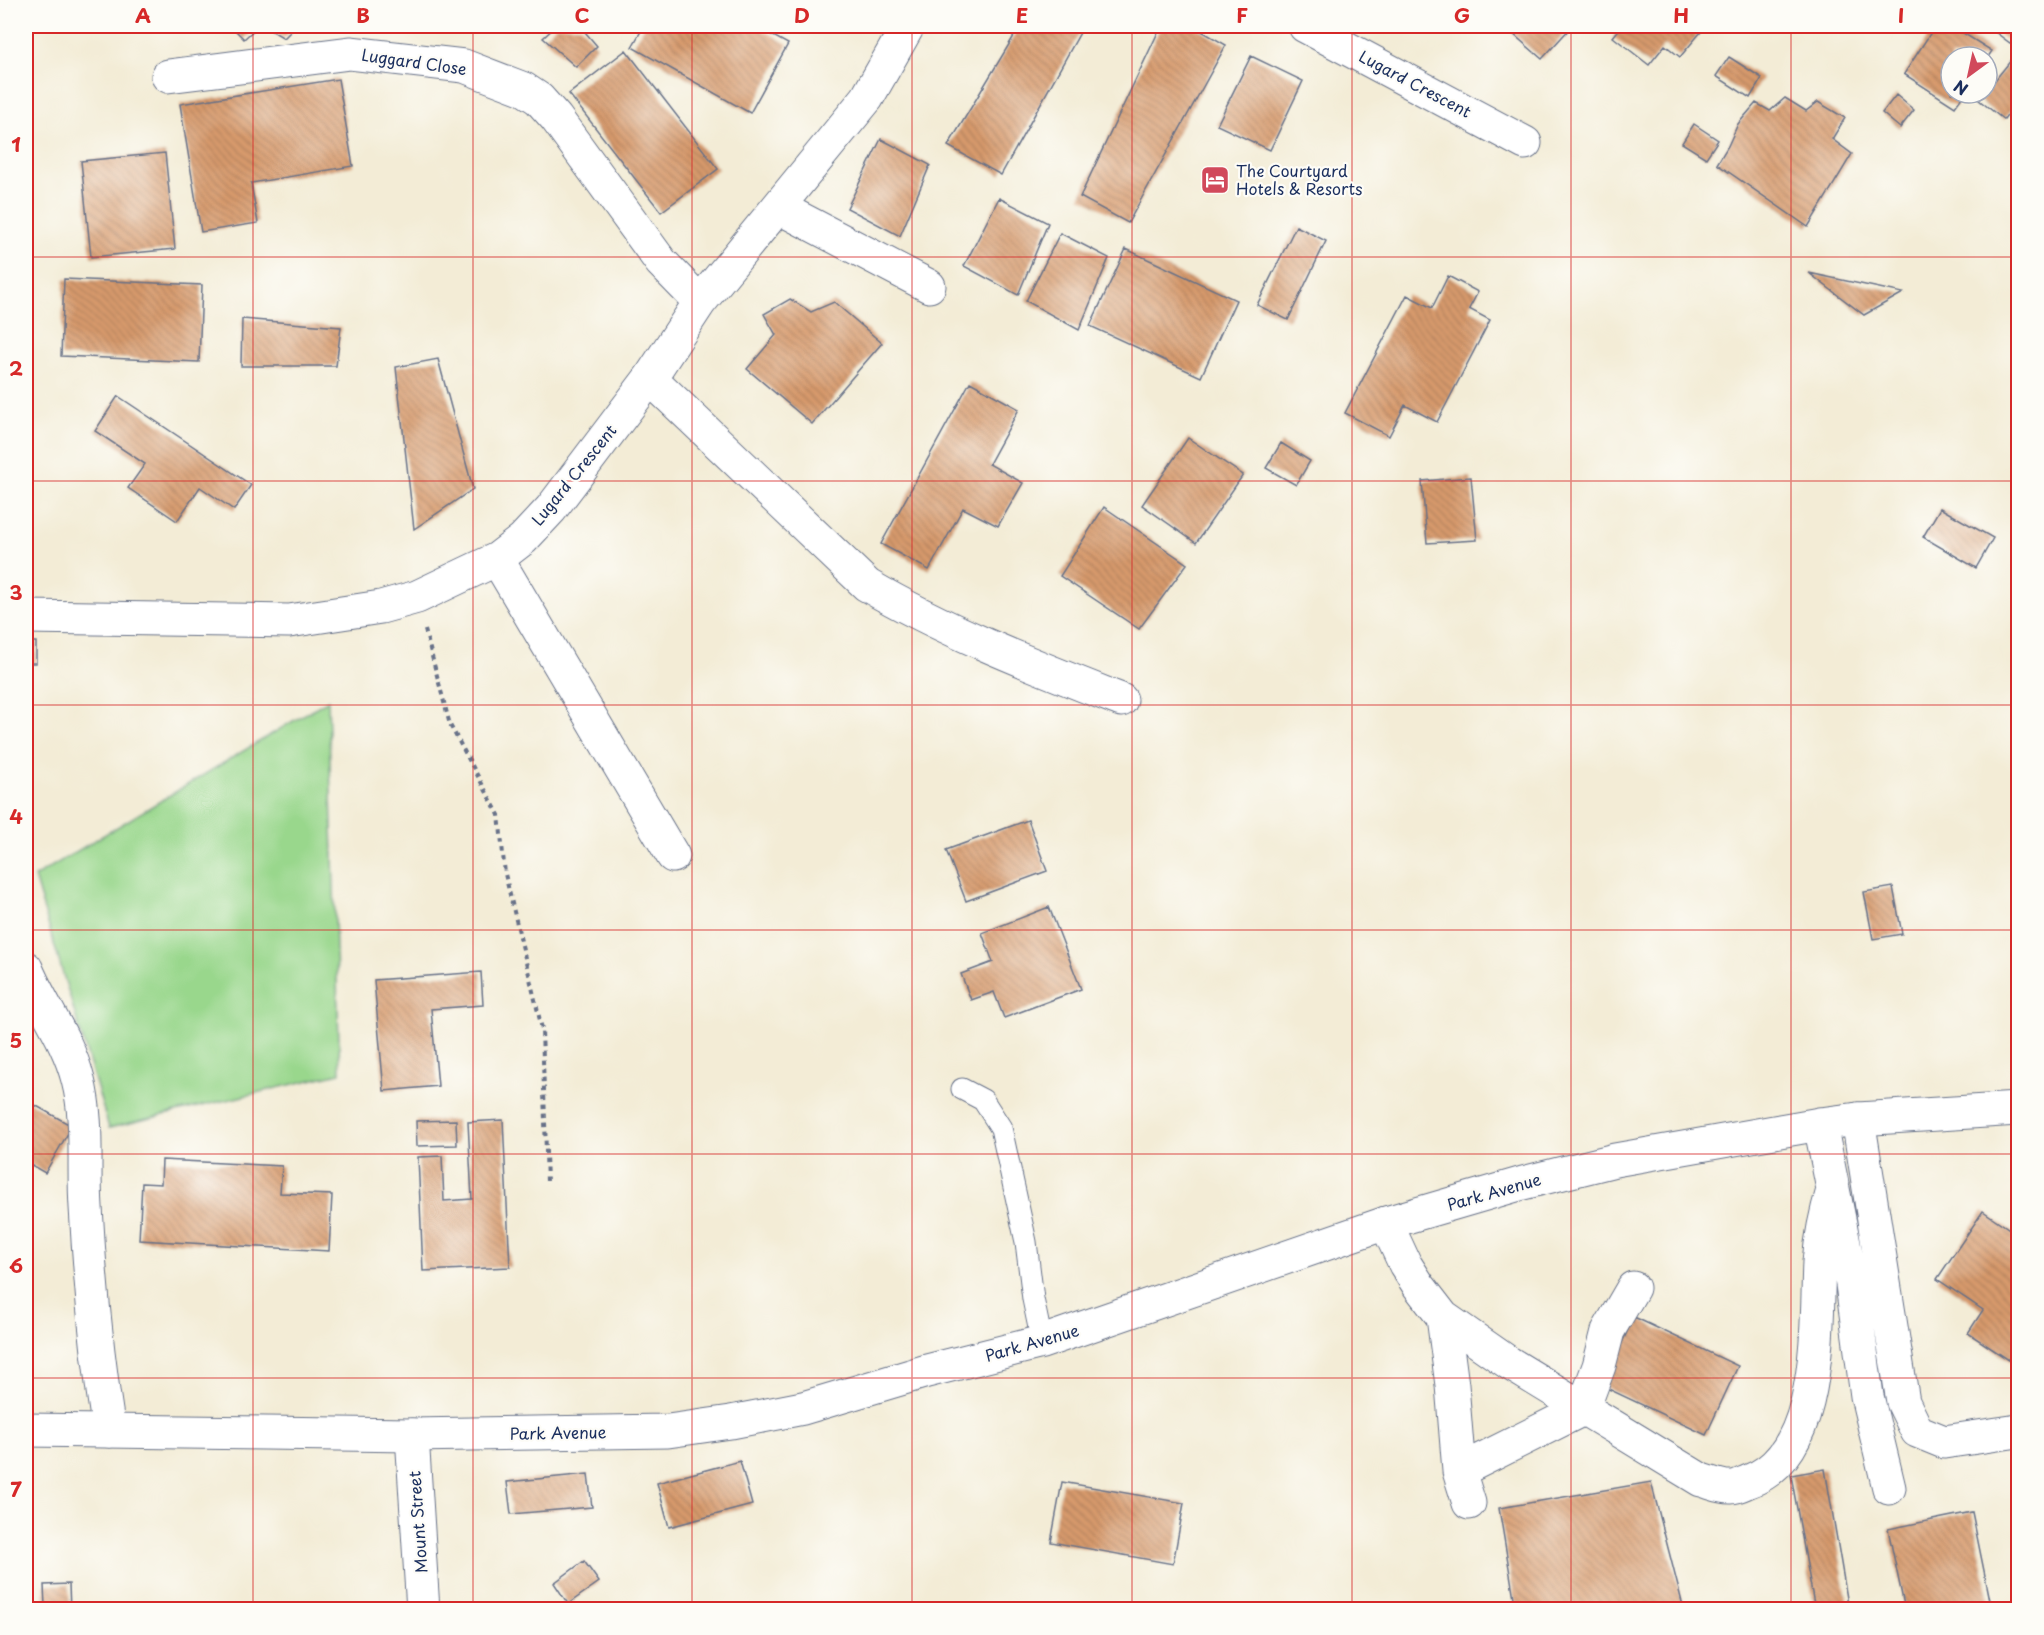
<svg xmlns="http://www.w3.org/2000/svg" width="2044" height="1635" font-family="'Playpen Sans',sans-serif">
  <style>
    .grass { fill: #99d78c; stroke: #5a8375; stroke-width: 1.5 }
    .building { fill: url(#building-back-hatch) }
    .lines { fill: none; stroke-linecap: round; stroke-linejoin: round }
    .service-casing { stroke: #677188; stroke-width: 23 }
    .minor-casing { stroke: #677188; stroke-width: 35 }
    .tertiary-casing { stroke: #677188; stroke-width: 35 }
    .path { stroke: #677188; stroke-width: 4; stroke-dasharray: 4.5 4.5; stroke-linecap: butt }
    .service { stroke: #fff; stroke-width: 21 }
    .minor { stroke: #fff; stroke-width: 33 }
    .tertiary { stroke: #fff; stroke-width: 33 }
    .grid { fill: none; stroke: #d62828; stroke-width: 1.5; stroke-opacity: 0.55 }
    .labels { text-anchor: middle; stroke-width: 4.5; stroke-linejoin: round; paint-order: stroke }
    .street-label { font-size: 16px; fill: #1b2f5e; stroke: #fdfcf7 }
    .poi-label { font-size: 16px; fill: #1b2f5e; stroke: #fdfcf7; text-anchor: start }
    .neatline { fill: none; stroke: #d62828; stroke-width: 2 }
    .grid-label { font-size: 20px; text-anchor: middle; font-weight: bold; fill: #d62828 }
  </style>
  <defs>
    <pattern id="building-back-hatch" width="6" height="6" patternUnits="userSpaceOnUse" patternTransform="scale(1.5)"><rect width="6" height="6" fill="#d79a6c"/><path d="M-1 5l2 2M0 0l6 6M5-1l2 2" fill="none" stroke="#ae7e5c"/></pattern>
  </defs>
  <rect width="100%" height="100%" fill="#fdfcf7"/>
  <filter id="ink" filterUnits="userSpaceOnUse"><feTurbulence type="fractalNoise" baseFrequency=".0167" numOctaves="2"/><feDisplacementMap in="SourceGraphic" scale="12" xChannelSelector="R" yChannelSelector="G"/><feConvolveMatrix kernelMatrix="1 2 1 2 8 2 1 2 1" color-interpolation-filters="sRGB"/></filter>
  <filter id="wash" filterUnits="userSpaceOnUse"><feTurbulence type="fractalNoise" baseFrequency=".008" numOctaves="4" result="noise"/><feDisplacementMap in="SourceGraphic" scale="24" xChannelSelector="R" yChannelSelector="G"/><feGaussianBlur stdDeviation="1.35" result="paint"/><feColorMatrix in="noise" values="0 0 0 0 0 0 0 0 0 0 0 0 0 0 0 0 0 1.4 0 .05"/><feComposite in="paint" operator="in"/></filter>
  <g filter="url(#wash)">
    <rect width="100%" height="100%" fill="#f3ecd6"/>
    <path class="grass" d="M 328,700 L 340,1073 L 109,1128 L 34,877 Z"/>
    <g id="blocks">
      <path class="building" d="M 231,26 L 258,26 L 244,39 Z
        M 264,26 L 296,26 L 284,38 Z
        M 556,26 L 580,26 L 597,46 L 576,67 L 543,38 Z
        M 644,26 L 755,26 L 788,44 L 750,113 L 632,47 Z
        M 1020,26 L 1076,26 L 1082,29 L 1001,175 L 948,146 Z
        M 1161,26 L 1193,26 L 1226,45 L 1128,223 L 1080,197 Z
        M 1504,26 L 1572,26 L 1542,59 Z
        M 1622,26 L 1706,26 L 1680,57 L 1665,45 L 1649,65 L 1613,37 Z
        M 1935,26 L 1952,26 L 1992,51 L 1988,57 L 1951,57 L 1951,93 L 1965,93 L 1955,107 L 1904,74 Z
        M 1987,26 L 2018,26 L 2018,49 Z
        M 626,50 L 718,169 L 661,212 L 569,94 Z
        M 1251,56 L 1303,81 L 1270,150 L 1217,125 Z
        M 1729,57 L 1762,78 L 1750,98 L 1716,76 Z
        M 2012,59 L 2018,63 L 2018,101 L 2004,120 L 1979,100 L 1987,93 L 1987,90 Z
        M 338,79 L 353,166 L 251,183 L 258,223 L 201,232 L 180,104 Z
        M 1896,95 L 1914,110 L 1900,128 L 1882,113 Z
        M 1785,98 L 1806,111 L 1818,102 L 1845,118 L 1832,139 L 1852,154 L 1808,227 L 1717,164 L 1728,146 L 1738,124 L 1756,103 L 1770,111 Z
        M 1694,124 L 1718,140 L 1706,158 L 1682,143 Z
        M 881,139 L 930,165 L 900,236 L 847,208 Z
        M 165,153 L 175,249 L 91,257 L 81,161 Z
        M 999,198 L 1048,223 L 1018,295 L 964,266 Z
        M 1296,226 L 1326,241 L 1288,320 L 1257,305 Z
        M 1060,233 L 1109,258 L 1079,330 L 1026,301 Z
        M 1126,249 L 1236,300 L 1201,377 L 1090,326 Z
        M 1809,273 L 1903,293 L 1864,315 Z
        M 1448,276 L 1478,292 L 1469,309 L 1490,320 L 1437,422 L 1405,405 L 1389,436 L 1345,413 L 1407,295 L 1432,308 Z
        M 64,279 L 202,285 L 199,362 L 61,356 Z
        M 790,299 L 811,312 L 834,302 L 882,343 L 812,424 L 747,369 L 776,335 L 764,314 Z
        M 242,319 L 341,327 L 336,366 L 241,366 Z
        M 438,359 L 473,489 L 414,529 L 396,367 Z
        M 970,382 L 1019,409 L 989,464 L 1023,483 L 998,526 L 963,508 L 929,570 L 881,544 Z
        M 118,396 L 251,485 L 234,510 L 200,487 L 177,521 L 128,488 L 145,464 L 95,431 Z
        M 1188,438 L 1243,475 L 1196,543 L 1142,505 Z
        M 1281,443 L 1310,461 L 1296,485 L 1266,468 Z
        M 1471,477 L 1477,540 L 1427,543 L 1422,481 Z
        M 1104,507 L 1187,564 L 1139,629 L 1060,576 Z
        M 1940,508 L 1993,538 L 1976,568 L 1923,537 Z
        M 26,642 L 36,642 L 36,663 L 26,663 Z
        M 1028,820 L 1047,871 L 966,901 L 946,850 Z
        M 1893,887 L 1902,934 L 1873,939 L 1864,892 Z
        M 1049,907 L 1081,989 L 1004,1018 L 994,992 L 971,1000 L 961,974 L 993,962 L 982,933 Z
        M 481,972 L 483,1005 L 431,1009 L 438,1086 L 384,1091 L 374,980 Z
        M 26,1100 L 72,1126 L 45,1173 L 26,1162 Z
        M 456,1120 L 457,1145 L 417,1146 L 416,1121 Z
        M 503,1120 L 510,1267 L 423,1271 L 418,1157 L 442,1156 L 444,1201 L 472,1199 L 468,1122 Z
        M 162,1160 L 282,1166 L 280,1193 L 332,1195 L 329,1251 L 139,1240 L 142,1183 L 161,1184 Z
        M 1983,1211 L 2018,1235 L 2018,1257 L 2014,1264 L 2018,1267 L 2018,1366 L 1968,1333 L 1983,1310 L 1937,1279 Z
        M 1634,1317 L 1738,1366 L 1706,1435 L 1602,1386 Z
        M 740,1461 L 752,1505 L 669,1527 L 657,1483 Z
        M 1825,1469 L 1849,1610 L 1815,1610 L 1791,1475 Z
        M 588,1474 L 592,1507 L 511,1514 L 507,1482 Z
        M 1062,1482 L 1184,1503 L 1173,1564 L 1051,1542 Z
        M 1651,1482 L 1684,1610 L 1516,1610 L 1499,1508 Z
        M 1972,1512 L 1992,1610 L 1905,1610 L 1888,1529 Z
        M 584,1561 L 599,1582 L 568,1604 L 554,1583 Z
        M 69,1584 L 70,1610 L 26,1610 L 26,1607 L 45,1606 L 44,1585 Z"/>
    </g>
  </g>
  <g filter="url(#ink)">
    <use href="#blocks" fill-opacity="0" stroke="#677188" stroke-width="1.5"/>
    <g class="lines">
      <g class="service-casing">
        <path id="service" d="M 962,1089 L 983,1100 L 1001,1128 L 1026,1242 L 1033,1299 L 1042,1342"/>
      </g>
      <g class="minor-casing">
        <path id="minor" d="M 1305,26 L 1525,143
          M 168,76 L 350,53 L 464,66 L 524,89 L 539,99 L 556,118 L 661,262 L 700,302
          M 778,207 L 929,286
          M 650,378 L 867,585 C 947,632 1035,666 1121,700
          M 497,559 L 673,856
          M 26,617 L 289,621 L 381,607 L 417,597 L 497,559 L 523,539 L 551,509 L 650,378 L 700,302 L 867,98 L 908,26
          M 26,968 C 42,1007 67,1037 78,1080 C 89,1122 83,1164 86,1207 C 90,1282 97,1357 109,1431
          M 1858,1119 L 1903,1402 L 1917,1431 L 1944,1442 L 2018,1431
          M 1820,1124 L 1852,1284 L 1867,1396 L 1889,1488
          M 1386,1223 L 1405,1264 L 1419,1286 L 1443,1317 L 1509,1363 L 1701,1480 C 1710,1482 1722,1488 1732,1487 C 1737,1487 1744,1483 1749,1481 C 1823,1455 1816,1326 1819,1262 C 1821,1238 1826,1213 1833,1190
          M 1443,1317 L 1452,1385 L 1459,1471 L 1469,1503
          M 412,1435 L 423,1610
          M 1459,1471 L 1583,1409 L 1599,1366 L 1608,1331 L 1633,1288"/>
      </g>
      <g class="tertiary-casing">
        <path id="tertiary" d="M 26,1430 L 412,1435 L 668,1431 L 731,1422 L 803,1408 L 927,1371 L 1042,1342 L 1386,1223 L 1523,1183 L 1615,1160 L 1820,1124 L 1858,1119 L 2018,1109"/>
      </g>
      <path class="path" d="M 425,630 L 450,725 L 499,815 L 505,874 L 542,1029 L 547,1183"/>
      <use href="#service" class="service"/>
      <use href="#minor" class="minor"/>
      <use href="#tertiary" class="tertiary"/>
    </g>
  </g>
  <path class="grid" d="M 253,26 L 253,1610M 473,26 L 473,1610M 692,26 L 692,1610M 912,26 L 912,1610M 1132,26 L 1132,1610M 1352,26 L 1352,1610M 1571,26 L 1571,1610M 1791,26 L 1791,1610M 26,257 L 2018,257M 26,481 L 2018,481M 26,705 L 2018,705M 26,930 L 2018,930M 26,1154 L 2018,1154M 26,1378 L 2018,1378"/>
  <defs>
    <g id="hotel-square" transform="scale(1.5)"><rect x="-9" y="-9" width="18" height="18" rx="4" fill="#d1495b" stroke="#fdfcf7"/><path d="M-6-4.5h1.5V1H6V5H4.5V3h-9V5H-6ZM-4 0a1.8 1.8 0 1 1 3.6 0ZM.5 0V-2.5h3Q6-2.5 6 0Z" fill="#fff"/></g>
  </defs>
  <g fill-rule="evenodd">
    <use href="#hotel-square" x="1215" y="180"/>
  </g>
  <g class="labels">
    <g class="street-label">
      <text transform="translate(414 62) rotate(8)" y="6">Luggard Close</text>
      <text transform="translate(1415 84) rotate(28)" y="6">Lugard Crescent</text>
      <text transform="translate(574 475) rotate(-51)" y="6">Lugard Crescent</text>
      <text transform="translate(1494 1192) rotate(-16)" y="6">Park Avenue</text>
      <text transform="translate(1032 1343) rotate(-16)" y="6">Park Avenue</text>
      <text transform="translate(558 1433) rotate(-1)" y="6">Park Avenue</text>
      <text transform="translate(418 1522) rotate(-94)" y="6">Mount Street</text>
    </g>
    <g class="poi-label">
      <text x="1236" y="177">The Courtyard<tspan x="1236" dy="18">Hotels &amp; Resorts</tspan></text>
    </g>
  </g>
  <rect width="2044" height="1635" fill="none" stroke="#fdfcf7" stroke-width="66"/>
  <g transform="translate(1969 75) rotate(213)"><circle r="28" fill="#fdfcf7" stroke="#a3aaba" stroke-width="1.5"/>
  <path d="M0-4.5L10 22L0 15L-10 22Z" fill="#d1495b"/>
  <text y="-9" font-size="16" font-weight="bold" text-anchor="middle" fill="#1b2f5e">N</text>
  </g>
  <rect x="33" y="33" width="1978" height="1569" class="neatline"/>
  <g class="grid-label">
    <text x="143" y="23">A</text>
    <text x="363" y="23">B</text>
    <text x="582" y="23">C</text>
    <text x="802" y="23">D</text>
    <text x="1022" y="23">E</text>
    <text x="1242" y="23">F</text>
    <text x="1462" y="23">G</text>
    <text x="1681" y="23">H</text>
    <text x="1901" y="23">I</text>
    <text x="16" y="152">1</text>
    <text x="16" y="376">2</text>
    <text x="16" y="600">3</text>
    <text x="16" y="824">4</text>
    <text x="16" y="1048">5</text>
    <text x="16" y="1273">6</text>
    <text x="16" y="1497">7</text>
  </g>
</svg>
